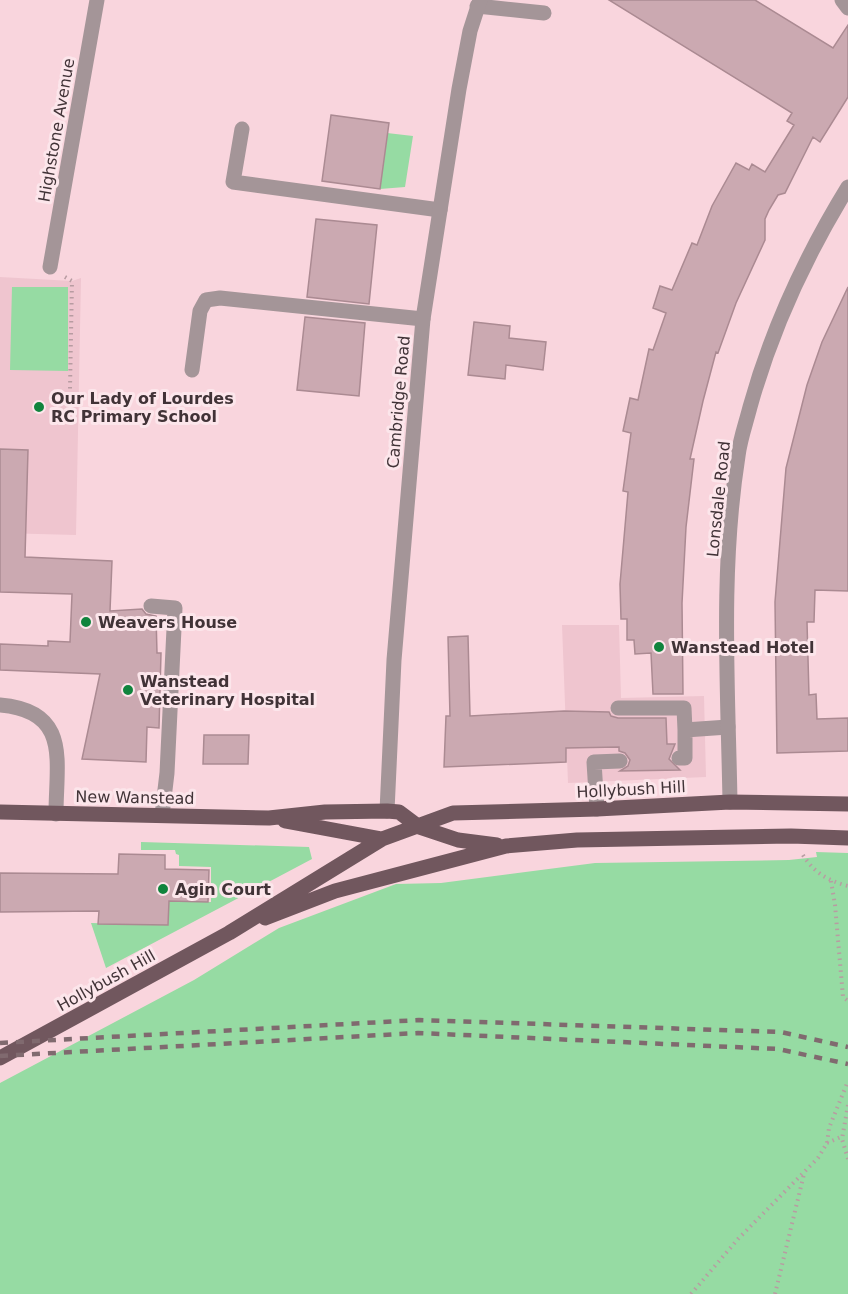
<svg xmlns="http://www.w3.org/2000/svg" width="848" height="1294" font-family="'DejaVu Sans',sans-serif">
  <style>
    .built { fill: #efc5cf }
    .green { fill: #96dba3 }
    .building { fill: #cba9b1; stroke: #ab8a92; stroke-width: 1.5 }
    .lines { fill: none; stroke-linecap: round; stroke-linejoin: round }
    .path { stroke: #b89ca2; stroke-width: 4; stroke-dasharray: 1.5 4.5; stroke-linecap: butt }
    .lane { stroke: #a49598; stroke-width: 15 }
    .street { stroke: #a49598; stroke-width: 15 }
    .primary { stroke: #71575e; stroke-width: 15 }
    .rail { stroke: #806a6f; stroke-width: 4.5; stroke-dasharray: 8 8; stroke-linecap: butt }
    .poi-dot { fill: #10843d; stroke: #fce6eb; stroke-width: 2 }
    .labels { text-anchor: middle; stroke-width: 6; stroke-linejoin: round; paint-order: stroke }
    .street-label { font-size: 16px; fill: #413337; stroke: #fce6eb }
    .poi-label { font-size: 16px; font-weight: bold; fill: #413337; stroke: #fce6eb; text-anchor: start }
  </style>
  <rect width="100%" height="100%" fill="#f9d5dd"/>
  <path class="built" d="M 0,277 L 72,281 L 81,278 L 76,535 L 0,533 Z
    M 562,625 L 619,625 L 621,698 L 704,696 L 706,777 L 568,783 Z"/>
  <path class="green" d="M 387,133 L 413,136 L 405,187 L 380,189 Z
    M 12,287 L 68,287 L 68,371 L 10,370 Z
    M 141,842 L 309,847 L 312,859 L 106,968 L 91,923 L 167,925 L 169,901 L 211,902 L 211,867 L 179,866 L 179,855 L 176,854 L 175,850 L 141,850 Z
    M 816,852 L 848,853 L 848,1294 L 0,1294 L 0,1083 L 194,980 L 279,928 L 396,884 L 441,883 L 595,863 L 789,860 L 817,857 Z"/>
  <path class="building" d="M 609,0 L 755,0 L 833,48 L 848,25 L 848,97 L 820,142 L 813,137 L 785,193 L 778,195 L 769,210 L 765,219 L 765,240 L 736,303 L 718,353 L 716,352 L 703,401 L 690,459 L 694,459 L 686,527 L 682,603 L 683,694 L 653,694 L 651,653 L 635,654 L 634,640 L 627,640 L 627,619 L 621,619 L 620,584 L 628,492 L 623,491 L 631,433 L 623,431 L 630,398 L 638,400 L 649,349 L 653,350 L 666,313 L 653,308 L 660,286 L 672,290 L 692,243 L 697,245 L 712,206 L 736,163 L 749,170 L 752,164 L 765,172 L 794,125 L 787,121 L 792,113 Z
    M 331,115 L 389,123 L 380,189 L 322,181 Z
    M 316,219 L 377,225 L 369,304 L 307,297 Z
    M 848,287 L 848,591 L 815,590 L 814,622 L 807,622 L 809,695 L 816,694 L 817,719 L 848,718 L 848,751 L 777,753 L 775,602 L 786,468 L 807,385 L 822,342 Z
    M 305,317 L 365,323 L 359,396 L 297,390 Z
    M 474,322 L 510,326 L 509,338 L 546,342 L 543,370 L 506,365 L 505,379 L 468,375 Z
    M 0,449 L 28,450 L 25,557 L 112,561 L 110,611 L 142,609 L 146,614 L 156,616 L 157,653 L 161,653 L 159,728 L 147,727 L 146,762 L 82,759 L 100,674 L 0,670 L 0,644 L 48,646 L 48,641 L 70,642 L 72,594 L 0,592 Z
    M 468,636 L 470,716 L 564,711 L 609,712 L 611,716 L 618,718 L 666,718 L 667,744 L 675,744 L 669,759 L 680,770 L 620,771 L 628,766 L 630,760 L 625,753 L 619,751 L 619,747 L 566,748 L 566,762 L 444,767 L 446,716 L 450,716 L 448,637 Z
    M 204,735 L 249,735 L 248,764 L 203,764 Z
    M 119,854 L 165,855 L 165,869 L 209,870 L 208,902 L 169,901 L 168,925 L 98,924 L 99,911 L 0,912 L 0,873 L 118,874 Z"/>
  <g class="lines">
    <path class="path" d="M 65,277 L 72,281 L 70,389
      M 803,855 C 814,873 829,881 848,886
      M 831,881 L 835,905 L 843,997 L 848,1001
      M 848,1105 L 842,1139 L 848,1159
      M 827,1143 L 843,1136
      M 691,1294 L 738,1239 L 818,1158 L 827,1143 L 829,1128 L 848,1081
      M 775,1294 L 804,1174"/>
    <path class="lane" d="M 477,6 L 544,13
      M 242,129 L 233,182 L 440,210
      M 192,370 L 200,311 L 206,300 L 220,298 L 423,319
      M 151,606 L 175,608 L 167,773 L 162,815
      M 0,705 C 71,711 56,761 56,814
      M 618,708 L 684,708 L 685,730
      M 679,758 L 685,758 L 685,730 L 728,727
      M 597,809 L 594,762 L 620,761"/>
    <path class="street" d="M 842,0 L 848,8
      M 50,267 L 97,0
      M 730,802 C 728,687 720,570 738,456 C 740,439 746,423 750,407 C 772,328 805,257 848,187
      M 387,811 L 394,660 L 423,319 L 459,89 L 470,31 L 480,0"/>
    <path class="primary" d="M 0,812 L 269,818 L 325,812 L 387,811 L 399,812 L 419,827 L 458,840 L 497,845
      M 285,821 L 382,839
      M 265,918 L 335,891 L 506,846 L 577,840 L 791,836 L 848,838
      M 0,1058 L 229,933 L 382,839 L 453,813 L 597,809 L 730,802 L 848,804"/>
    <path class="rail" d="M 0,1043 L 419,1020 L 781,1032 L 848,1047
      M 0,1056 L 418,1033 L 778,1049 L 848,1064"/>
  </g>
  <g class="poi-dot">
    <circle cx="39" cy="407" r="6"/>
    <circle cx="86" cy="622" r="6"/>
    <circle cx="659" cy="647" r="6"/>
    <circle cx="128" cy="690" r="6"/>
    <circle cx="163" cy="889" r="6"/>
  </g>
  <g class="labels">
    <g class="street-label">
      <text transform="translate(56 130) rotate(-80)" y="6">Highstone Avenue</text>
      <text transform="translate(398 402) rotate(-85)" y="6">Cambridge Road</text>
      <text transform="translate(718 499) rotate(-84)" y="6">Lonsdale Road</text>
      <text transform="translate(631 789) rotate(-3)" y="6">Hollybush Hill</text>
      <text transform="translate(135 797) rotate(1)" y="6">New Wanstead</text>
      <text transform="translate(106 980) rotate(-29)" y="6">Hollybush Hill</text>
    </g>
    <g class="poi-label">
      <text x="51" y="404">Our Lady of Lourdes<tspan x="51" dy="18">RC Primary School</tspan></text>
      <text x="98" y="628">Weavers House</text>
      <text x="671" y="653">Wanstead Hotel</text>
      <text x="140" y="687">Wanstead<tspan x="140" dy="18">Veterinary Hospital</tspan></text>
      <text x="175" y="895">Agin Court</text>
    </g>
  </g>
</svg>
